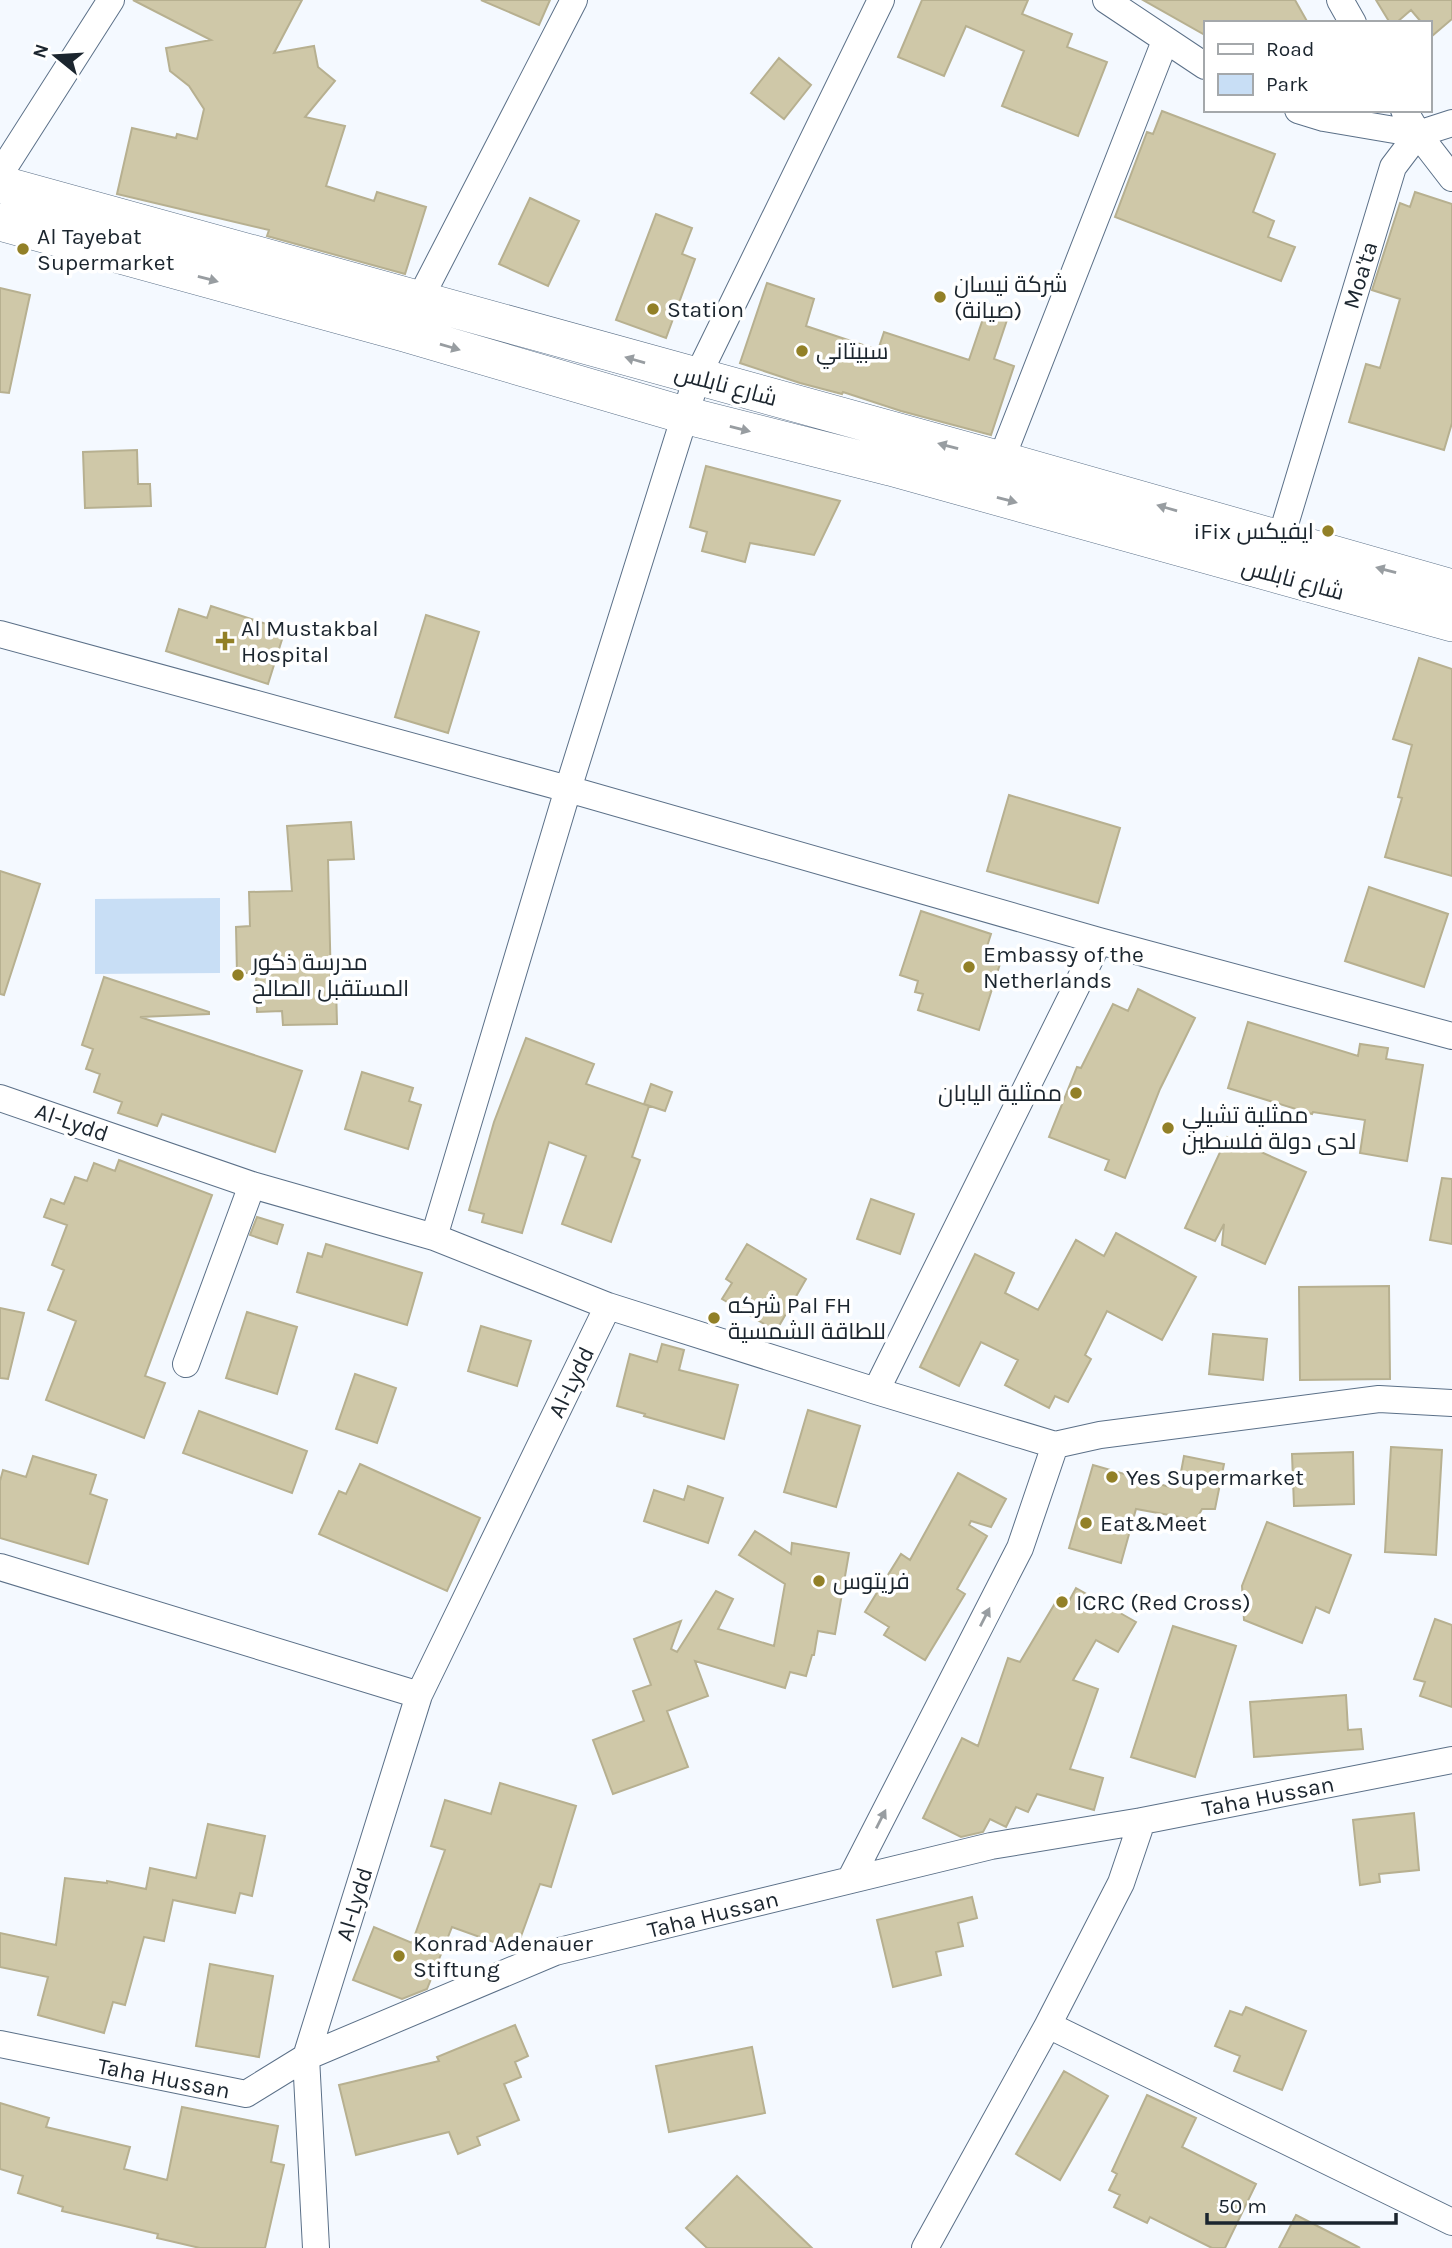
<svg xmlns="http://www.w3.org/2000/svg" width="1452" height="2248" font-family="Karla,Cairo,sans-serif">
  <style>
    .green { fill: #c8def5 }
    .building { fill: #cfc8a8; stroke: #b7b090; stroke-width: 2 }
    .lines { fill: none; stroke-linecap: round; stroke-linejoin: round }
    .street-casing { stroke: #5b7088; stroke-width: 28 }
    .secondary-casing { stroke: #5b7088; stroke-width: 38 }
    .street { stroke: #fff; stroke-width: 26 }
    .secondary { stroke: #fff; stroke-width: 37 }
    .oneway { fill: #989da1 }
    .poi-dot { fill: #928027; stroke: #fff; stroke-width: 2.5 }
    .labels { text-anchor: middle; stroke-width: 7; stroke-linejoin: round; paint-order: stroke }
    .poi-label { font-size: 23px; fill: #1b252e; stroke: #fff; text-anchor: start }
    .street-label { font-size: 23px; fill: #1b252e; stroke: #fff }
  </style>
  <rect width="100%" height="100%" fill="#f4f9ff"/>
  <path class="green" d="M 220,898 L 220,973 L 95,974 L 95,899 Z"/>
  <path class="building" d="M 133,0 L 302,0 L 274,53 L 314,46 L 318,67 L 335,81 L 305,117 L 345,126 L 326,186 L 374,201 L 377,192 L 426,207 L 405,274 L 267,236 L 269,230 L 117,194 L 132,128 L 176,138 L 177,134 L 197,139 L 204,109 L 189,86 L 170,71 L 166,48 L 211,40 Z
    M 481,0 L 550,0 L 539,25 Z
    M 922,0 L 1028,0 L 1022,14 L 1072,34 L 1067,47 L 1107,62 L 1078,136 L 1002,106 L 1024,51 L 966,26 L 944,76 L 898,57 Z
    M 1143,0 L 1295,0 L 1308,23 L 1205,23 L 1205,35 Z
    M 1376,0 L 1452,0 L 1452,19 L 1432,36 L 1429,32 L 1429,23 L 1422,23 L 1411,10 L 1396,23 L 1390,23 Z
    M 779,58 L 811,85 L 784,119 L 751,93 Z
    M 1162,111 L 1275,154 L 1253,212 L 1274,221 L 1268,237 L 1295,247 L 1281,281 L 1115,217 L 1147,132 L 1153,134 Z
    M 1415,192 L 1452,204 L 1452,423 L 1444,450 L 1349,422 L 1366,364 L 1380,368 L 1400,299 L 1372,290 L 1400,203 L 1410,207 Z
    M 530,198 L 579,221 L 548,286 L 499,264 Z
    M 656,214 L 692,228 L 682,254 L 695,259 L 666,338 L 616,320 Z
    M 767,283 L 814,299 L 806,326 L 878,350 L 884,332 L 969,360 L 988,304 L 1010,311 L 994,359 L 1014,366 L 991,435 L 901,411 L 843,392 L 842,394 L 800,383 L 740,363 Z
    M 0,288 L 30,295 L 9,393 L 0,392 Z
    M 137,450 L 138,484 L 150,484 L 151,506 L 85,508 L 83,452 Z
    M 706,466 L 840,501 L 814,555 L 750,543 L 745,562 L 702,551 L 707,532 L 690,527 Z
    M 211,606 L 285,630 L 268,684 L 166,651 L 179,609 L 207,618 Z
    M 426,615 L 479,632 L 448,733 L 395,717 Z
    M 1419,658 L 1452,669 L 1452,876 L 1385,857 L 1402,798 L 1398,797 L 1412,745 L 1393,739 Z
    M 1009,795 L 1120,828 L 1098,903 L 987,871 Z
    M 351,822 L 354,859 L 328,860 L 331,987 L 336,986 L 337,1024 L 283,1025 L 282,1011 L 257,1012 L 256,973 L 237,973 L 236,927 L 250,926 L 249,892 L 292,891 L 287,826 Z
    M 0,871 L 40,884 L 4,995 L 0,994 Z
    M 1369,887 L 1448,914 L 1424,987 L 1345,961 Z
    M 921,911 L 991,934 L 983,959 L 1000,964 L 979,1030 L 918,1010 L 923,994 L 915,992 L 918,981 L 900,975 Z
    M 104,977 L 209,1012 L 209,1014 L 140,1017 L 302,1071 L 275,1152 L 162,1114 L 157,1126 L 118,1113 L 122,1102 L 94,1092 L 100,1074 L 86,1069 L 93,1049 L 82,1045 Z
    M 1138,989 L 1195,1018 L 1160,1089 L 1125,1178 L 1105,1170 L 1109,1160 L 1049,1137 L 1077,1067 L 1081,1068 L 1113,1004 L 1128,1011 Z
    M 1248,1022 L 1358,1056 L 1360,1044 L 1388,1048 L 1386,1059 L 1423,1065 L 1407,1161 L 1360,1153 L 1365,1120 L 1313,1112 L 1312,1114 L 1228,1088 Z
    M 526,1038 L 594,1064 L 586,1084 L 649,1106 L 632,1157 L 640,1160 L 611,1242 L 562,1224 L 586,1156 L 549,1142 L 522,1233 L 482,1222 L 484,1214 L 469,1210 L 494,1122 Z
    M 362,1072 L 413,1088 L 409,1101 L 421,1105 L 408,1149 L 345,1129 Z
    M 651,1084 L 672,1092 L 665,1111 L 644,1104 Z
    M 1227,1137 L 1306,1172 L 1265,1264 L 1222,1245 L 1224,1224 L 1215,1241 L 1185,1228 Z
    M 119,1160 L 212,1195 L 145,1376 L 165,1383 L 144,1438 L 46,1400 L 76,1321 L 48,1310 L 64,1270 L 52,1265 L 67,1225 L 44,1217 L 51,1199 L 64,1204 L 75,1177 L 87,1181 L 94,1163 L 115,1171 Z
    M 1442,1178 L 1452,1179 L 1452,1244 L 1430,1240 Z
    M 871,1199 L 914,1214 L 900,1254 L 857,1239 Z
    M 257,1217 L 283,1225 L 277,1244 L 250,1235 Z
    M 1116,1233 L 1196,1277 L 1162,1340 L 1107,1311 L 1085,1355 L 1091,1359 L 1068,1402 L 1055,1396 L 1049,1408 L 1005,1385 L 1018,1360 L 981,1342 L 959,1386 L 920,1367 L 975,1254 L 1014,1273 L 1005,1293 L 1038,1310 L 1076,1240 L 1104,1256 Z
    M 326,1244 L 422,1273 L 407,1325 L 297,1292 L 308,1253 L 322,1257 Z
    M 747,1244 L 806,1279 L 776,1331 L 722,1299 L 732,1283 L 726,1279 Z
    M 1389,1286 L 1390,1379 L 1300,1380 L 1299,1287 Z
    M 0,1308 L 24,1313 L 8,1379 L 0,1378 Z
    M 247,1312 L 297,1327 L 277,1394 L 226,1378 Z
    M 481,1326 L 531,1341 L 517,1386 L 468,1371 Z
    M 1213,1334 L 1267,1339 L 1263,1380 L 1209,1374 Z
    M 662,1344 L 684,1350 L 679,1370 L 738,1385 L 724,1439 L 644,1416 L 645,1414 L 617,1406 L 630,1354 L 657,1362 Z
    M 355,1374 L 396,1388 L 377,1443 L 336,1429 Z
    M 808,1410 L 860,1426 L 836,1507 L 784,1492 Z
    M 199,1411 L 307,1451 L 292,1493 L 183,1453 Z
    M 1391,1447 L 1442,1450 L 1436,1555 L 1385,1552 Z
    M 1353,1452 L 1354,1504 L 1294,1506 L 1292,1454 Z
    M 33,1456 L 96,1475 L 90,1494 L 107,1500 L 88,1564 L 0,1538 L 0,1481 L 3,1470 L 26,1477 Z
    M 1184,1456 L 1224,1464 L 1215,1509 L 1202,1509 L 1196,1520 L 1136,1509 L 1121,1563 L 1069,1548 L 1093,1465 L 1173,1488 L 1176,1472 L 1181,1472 Z
    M 360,1464 L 480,1518 L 447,1591 L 319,1534 L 339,1491 L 346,1494 Z
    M 958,1473 L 1006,1499 L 991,1527 L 971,1521 L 969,1525 L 987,1536 L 957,1589 L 965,1594 L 925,1660 L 884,1635 L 889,1627 L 865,1612 L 901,1554 L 910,1560 Z
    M 688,1486 L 723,1498 L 708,1543 L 644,1521 L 654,1490 L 684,1500 Z
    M 1267,1522 L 1351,1555 L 1329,1613 L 1316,1607 L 1302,1643 L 1244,1620 L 1242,1586 Z
    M 755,1531 L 791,1554 L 792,1543 L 849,1553 L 835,1634 L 818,1631 L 814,1655 L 812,1655 L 806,1676 L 790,1672 L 785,1688 L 695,1661 L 708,1696 L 667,1711 L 688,1767 L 613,1794 L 593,1740 L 644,1721 L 633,1691 L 651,1685 L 634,1639 L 681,1621 L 671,1649 L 677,1652 L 716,1591 L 733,1599 L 718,1629 L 774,1646 L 785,1584 L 739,1555 Z
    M 1076,1588 L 1136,1622 L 1118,1652 L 1096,1640 L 1073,1680 L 1098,1689 L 1070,1769 L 1103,1778 L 1094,1810 L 1037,1794 L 1028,1812 L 1016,1807 L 1006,1827 L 990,1819 L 983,1832 L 961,1837 L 923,1818 L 962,1738 L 978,1746 L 1008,1658 L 1020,1662 L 1060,1595 L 1069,1601 Z
    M 1435,1619 L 1452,1625 L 1452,1707 L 1420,1696 L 1425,1682 L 1414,1679 Z
    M 1173,1626 L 1236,1646 L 1195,1777 L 1131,1757 Z
    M 1346,1695 L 1348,1730 L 1361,1729 L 1363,1749 L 1254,1757 L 1250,1702 Z
    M 500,1783 L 576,1806 L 551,1887 L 540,1884 L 516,1950 L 452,1927 L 427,1989 L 402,1999 L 353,1980 L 374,1927 L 412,1943 L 445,1850 L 431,1846 L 445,1800 L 491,1814 Z
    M 1414,1813 L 1419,1870 L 1379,1874 L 1380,1882 L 1360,1885 L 1353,1820 Z
    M 208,1824 L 265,1836 L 252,1896 L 240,1893 L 235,1913 L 173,1900 L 164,1941 L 144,1937 L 125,2005 L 113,2002 L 104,2033 L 38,2015 L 48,1977 L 0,1967 L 0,1933 L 56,1945 L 65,1878 L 107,1883 L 107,1881 L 146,1889 L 150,1868 L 196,1878 Z
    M 972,1897 L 977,1918 L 958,1923 L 963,1946 L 936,1952 L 941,1975 L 893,1987 L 877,1920 Z
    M 210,1964 L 273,1976 L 259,2057 L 196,2046 Z
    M 1246,2007 L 1306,2031 L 1282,2090 L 1234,2071 L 1240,2056 L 1215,2046 L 1230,2011 L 1242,2015 Z
    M 515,2025 L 528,2056 L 515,2062 L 521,2077 L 504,2084 L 519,2120 L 477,2137 L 480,2145 L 458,2154 L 449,2132 L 356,2155 L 339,2085 L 439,2061 L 437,2057 Z
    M 752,2047 L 765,2113 L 669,2132 L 656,2066 Z
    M 1064,2071 L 1108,2096 L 1060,2180 L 1016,2154 Z
    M 1147,2095 L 1196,2118 L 1182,2147 L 1256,2184 L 1225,2248 L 1212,2248 L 1150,2217 L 1147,2223 L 1114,2207 L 1120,2195 L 1109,2190 L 1117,2174 L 1112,2171 Z
    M 0,2103 L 49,2118 L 46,2127 L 130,2147 L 124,2169 L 167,2180 L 182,2107 L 278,2126 L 271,2162 L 284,2165 L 265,2248 L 200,2248 L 157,2238 L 158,2234 L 62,2211 L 63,2207 L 18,2193 L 23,2176 L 0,2169 Z
    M 737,2176 L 812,2248 L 707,2248 L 686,2228 Z
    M 1296,2215 L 1360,2248 L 1279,2248 Z"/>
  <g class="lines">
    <g class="street-casing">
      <path id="street" d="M 1106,0 L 1205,66
        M 1340,0 L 1353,23
        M 1298,110 L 1324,118 L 1418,134 L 1452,123
        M 1404,110 L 1418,134 L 1452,178
        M 0,174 L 111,0
        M 411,316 L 574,0
        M 1001,460 L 1165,41
        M 1276,554 L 1393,167 L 1418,134
        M 0,634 L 568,789 L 1099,941 L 1452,1036
        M 0,1098 L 252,1185 L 434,1237 L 608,1306 L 419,1695 L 306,2057 L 316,2248
        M 434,1237 L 568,789 L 697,377 L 881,0
        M 608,1306 L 876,1391 L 1055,1445 L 1100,1435 L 1379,1399 L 1452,1403
        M 186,1364 L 252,1185
        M 876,1391 L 1099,941
        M 0,1567 L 419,1695
        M 1142,1821 L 1121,1883 L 1048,2025 L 1452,2222
        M 850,1880 L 1020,1548 L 1055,1445
        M 0,2044 L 246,2094 L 306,2057 L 555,1952 L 991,1846 L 1142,1821 L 1452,1760
        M 925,2248 L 1048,2025"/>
    </g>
    <g class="secondary-casing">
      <path id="secondary" d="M 0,184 L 1001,460 L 1452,588
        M 0,222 L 404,333 L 684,415 L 890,467 L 1452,623"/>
    </g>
    <use href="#street" class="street"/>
    <use href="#secondary" class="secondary"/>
  </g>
  <defs><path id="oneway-solid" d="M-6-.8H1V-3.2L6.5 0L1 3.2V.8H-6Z" transform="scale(1.75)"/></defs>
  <g class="oneway">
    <use href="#oneway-solid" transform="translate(208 279) rotate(15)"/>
    <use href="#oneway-solid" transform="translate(450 347) rotate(16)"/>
    <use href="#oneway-solid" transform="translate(635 360) rotate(-164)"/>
    <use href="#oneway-solid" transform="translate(740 429) rotate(14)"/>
    <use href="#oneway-solid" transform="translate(948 446) rotate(-165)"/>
    <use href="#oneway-solid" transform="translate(1007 500) rotate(15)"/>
    <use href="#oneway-solid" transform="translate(1167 508) rotate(-164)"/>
    <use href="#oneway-solid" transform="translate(1386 570) rotate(-165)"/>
    <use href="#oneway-solid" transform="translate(985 1617) rotate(-63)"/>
    <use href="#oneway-solid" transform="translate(881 1819) rotate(-63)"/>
  </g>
  <g class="poi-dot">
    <circle cx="23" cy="249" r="7"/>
    <circle cx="940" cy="297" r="7"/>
    <circle cx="653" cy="309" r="7"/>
    <circle cx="802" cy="351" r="7"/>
    <circle cx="1328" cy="531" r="7"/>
    <path d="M221.5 630.5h7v7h7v7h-7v7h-7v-7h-7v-7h7z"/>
    <circle cx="969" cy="967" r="7"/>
    <circle cx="238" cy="975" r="7"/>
    <circle cx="1076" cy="1093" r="7"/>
    <circle cx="1168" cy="1128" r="7"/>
    <circle cx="714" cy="1318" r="7"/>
    <circle cx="1112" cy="1477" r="7"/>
    <circle cx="1086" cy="1523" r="7"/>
    <circle cx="819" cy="1581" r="7"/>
    <circle cx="1062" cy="1602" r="7"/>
    <circle cx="399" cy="1956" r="7"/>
  </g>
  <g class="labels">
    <g class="poi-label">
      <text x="37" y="244">Al Tayebat<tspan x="37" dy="26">Supermarket</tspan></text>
      <text x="954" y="292">شركة نيسان<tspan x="954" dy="26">(صيانة)</tspan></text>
      <text x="667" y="317">Station</text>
      <text x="816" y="359">سبيتاني</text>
      <text x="1314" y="539" text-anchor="end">iFix ايفيكس</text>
      <text x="241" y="636">Al Mustakbal<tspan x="241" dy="26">Hospital</tspan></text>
      <text x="983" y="962">Embassy of the<tspan x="983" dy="26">Netherlands</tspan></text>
      <text x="252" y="970">مدرسة ذكور<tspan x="252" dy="26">المستقبل الصالح</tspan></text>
      <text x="1062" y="1101" text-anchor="end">ممثلية اليابان</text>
      <text x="1182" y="1123">ممثلية تشيلي<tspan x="1182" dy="26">لدى دولة فلسطين</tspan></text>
      <text x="728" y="1313">شركه Pal FH<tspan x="728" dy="26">للطاقة الشمسية</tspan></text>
      <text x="1126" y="1485">Yes Supermarket</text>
      <text x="1100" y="1531">Eat&amp;Meet</text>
      <text x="833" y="1589">فريتوس</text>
      <text x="1076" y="1610">ICRC (Red Cross)</text>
      <text x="413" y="1951">Konrad Adenauer<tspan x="413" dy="26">Stiftung</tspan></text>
    </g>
    <g class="street-label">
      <text transform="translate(1360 275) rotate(-73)" y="8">Moa'ta</text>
      <text transform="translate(726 385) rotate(15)" y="8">شارع نابلس</text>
      <text transform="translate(1293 579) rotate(15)" y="8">شارع نابلس</text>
      <text transform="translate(72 1122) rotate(19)" y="8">Al-Lydd</text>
      <text transform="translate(571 1382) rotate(-64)" y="8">Al-Lydd</text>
      <text transform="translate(1268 1796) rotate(-11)" y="8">Taha Hussan</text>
      <text transform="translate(354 1904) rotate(-73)" y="8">Al-Lydd</text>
      <text transform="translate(713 1914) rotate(-14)" y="8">Taha Hussan</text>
      <text transform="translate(164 2078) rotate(11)" y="8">Taha Hussan</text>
    </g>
  </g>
  <rect x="1204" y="21" width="228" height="91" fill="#ffffff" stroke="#a4a8ab" stroke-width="2"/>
  <rect x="1218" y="44" width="35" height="10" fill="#ffffff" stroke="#a4a8ab" stroke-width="2"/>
  <text x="1266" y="56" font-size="21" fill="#1b252e">Road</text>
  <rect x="1218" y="74" width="35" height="21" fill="#c8def5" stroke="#a4a8ab" stroke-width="2"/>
  <text x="1266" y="91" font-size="21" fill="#1b252e">Park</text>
  <g transform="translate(56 56) rotate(288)" stroke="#ffffff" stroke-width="5" paint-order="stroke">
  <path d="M0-5L12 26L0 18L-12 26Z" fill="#1b252e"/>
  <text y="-10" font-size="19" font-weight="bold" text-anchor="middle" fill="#1b252e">N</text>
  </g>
  <path d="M1207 2213v10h189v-10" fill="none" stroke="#1b252e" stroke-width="3.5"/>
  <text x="1218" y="2213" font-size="21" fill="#1b252e" stroke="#ffffff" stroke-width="5" paint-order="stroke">50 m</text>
</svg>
